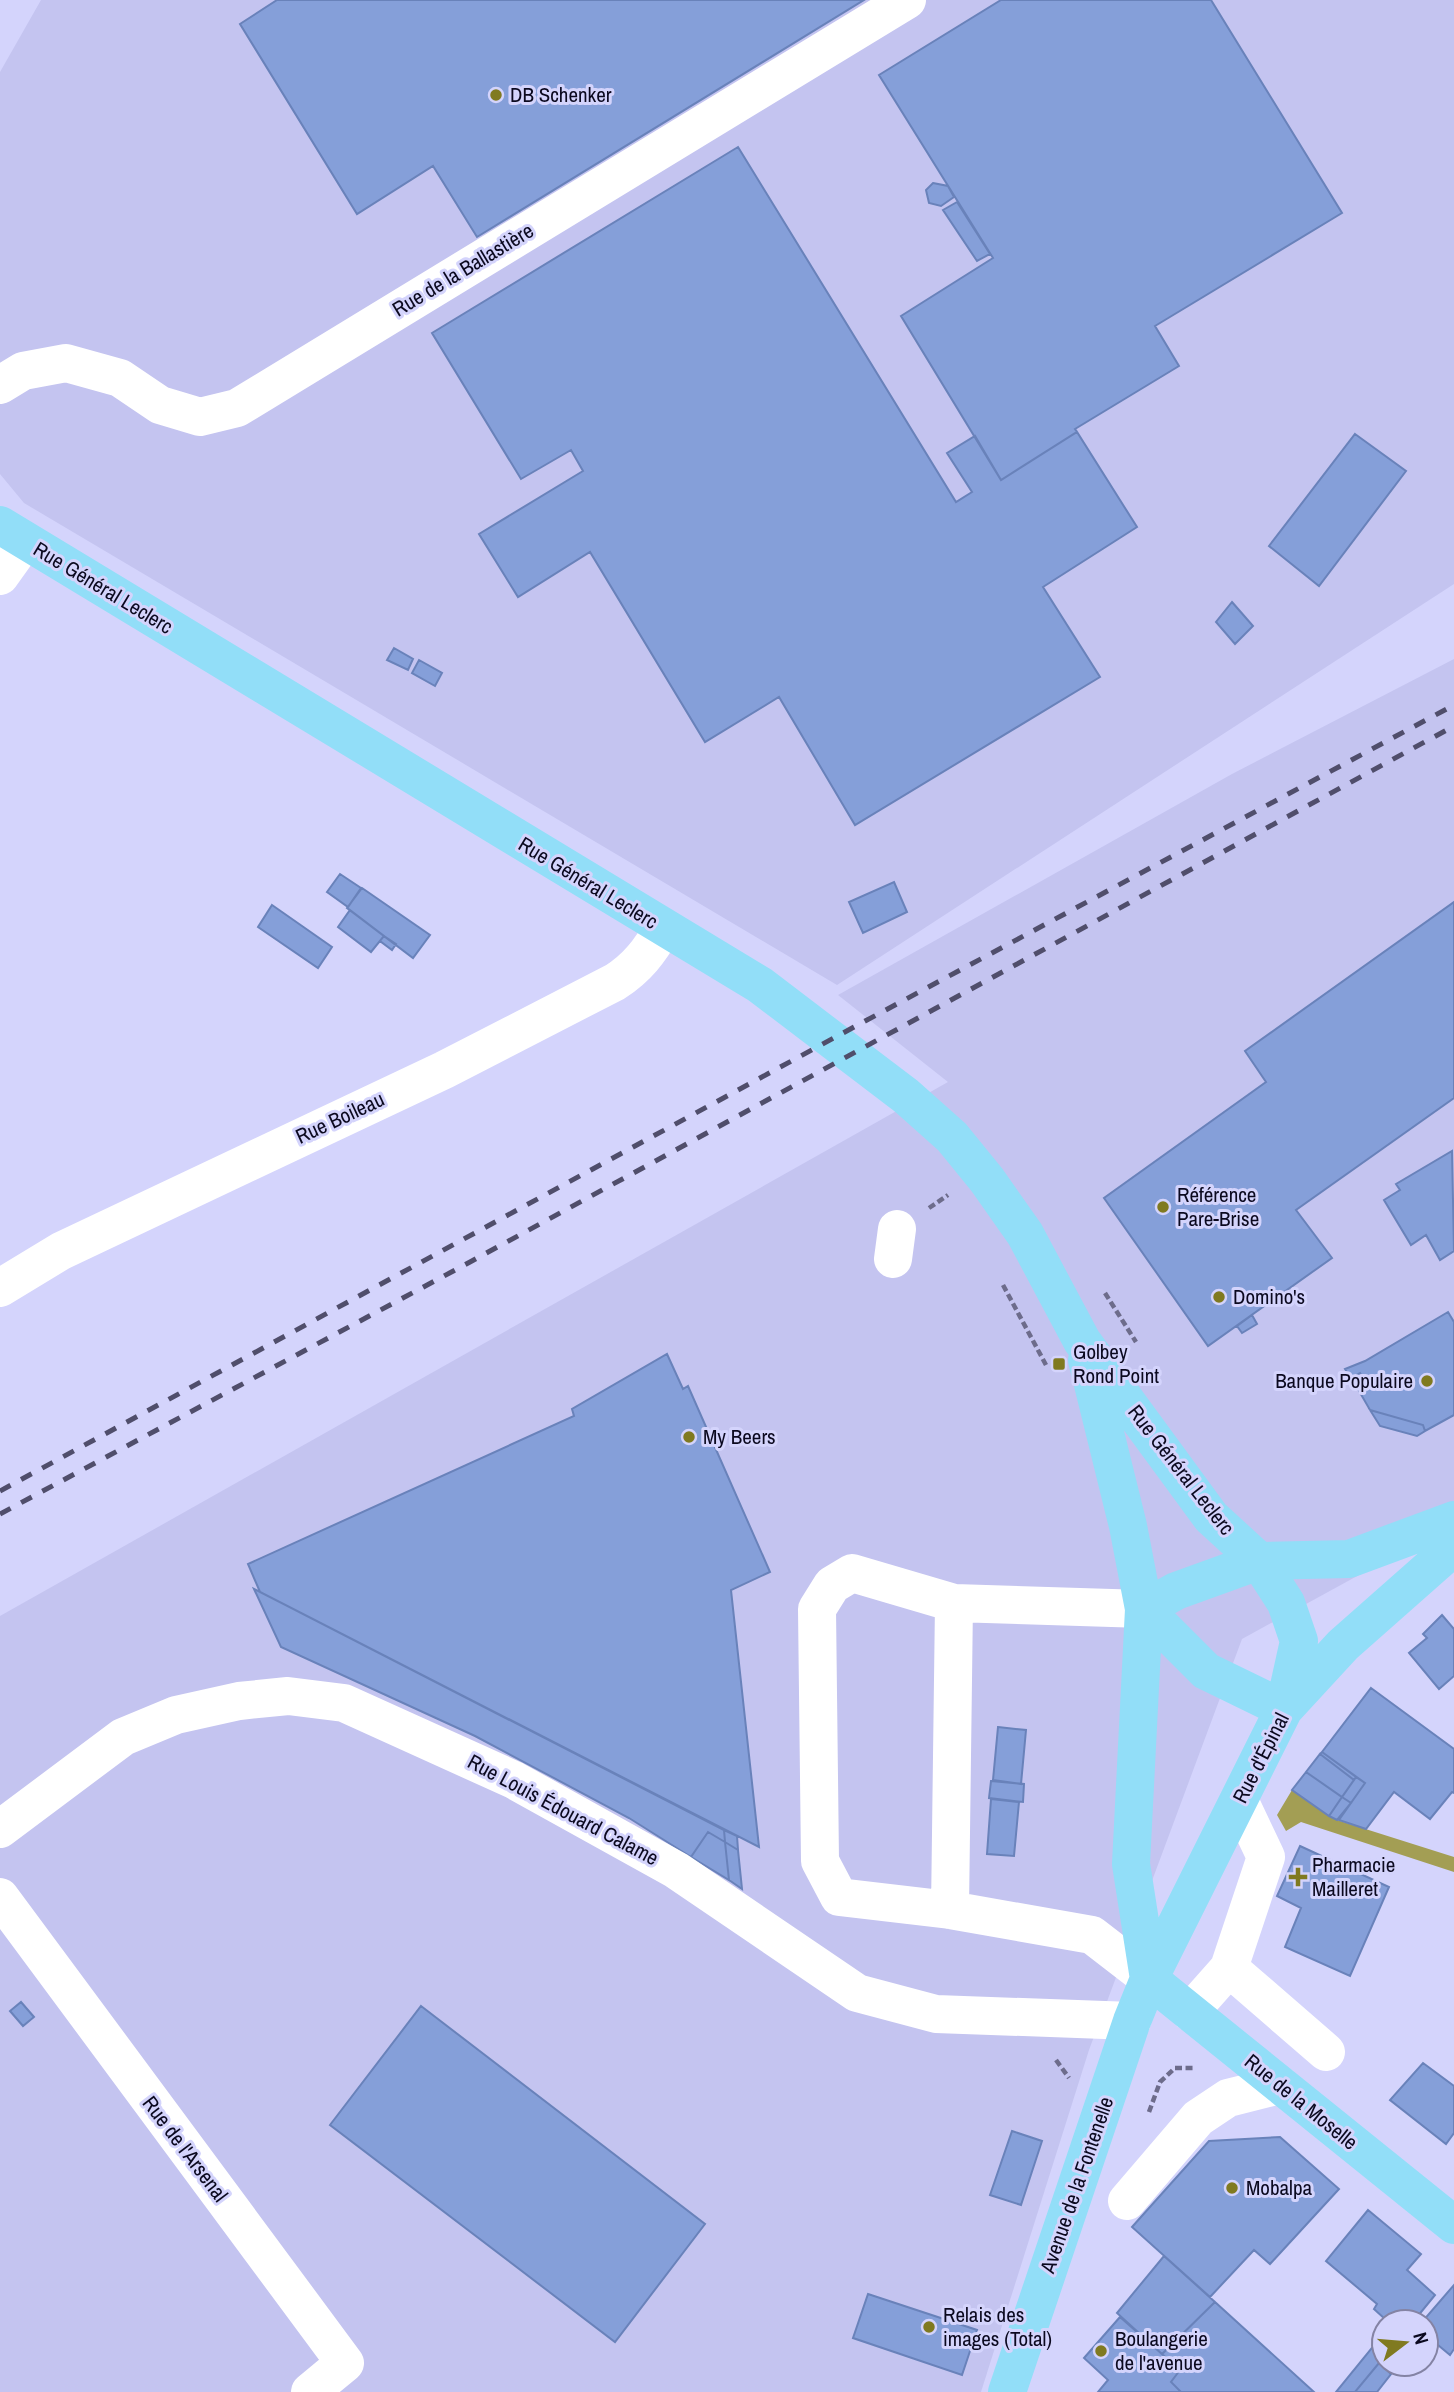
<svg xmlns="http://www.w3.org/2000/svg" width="1454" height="2392" font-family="'Archivo Narrow',sans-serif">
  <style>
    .built { fill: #c4c4f0 }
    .water { fill: #a39e54 }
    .building { fill: #859fd9; stroke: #6982ba; stroke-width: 2 }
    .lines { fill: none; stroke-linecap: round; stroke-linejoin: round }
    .path { stroke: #6d6c8b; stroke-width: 4.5; stroke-dasharray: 7 3.5; stroke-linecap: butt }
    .minor { stroke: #fff; stroke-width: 38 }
    .major { stroke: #92def8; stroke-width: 38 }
    .rail { stroke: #504e6b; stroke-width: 5; stroke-dasharray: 12 12; stroke-linecap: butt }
    .poi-dot { fill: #807a20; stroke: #d4d4fc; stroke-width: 2.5 }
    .labels { text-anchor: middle; stroke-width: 6; stroke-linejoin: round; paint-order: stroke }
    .poi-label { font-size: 21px; fill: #0b091f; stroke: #d4d4fc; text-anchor: start }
    .street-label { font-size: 21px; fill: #0b091f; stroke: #d4d4fc }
  </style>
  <rect width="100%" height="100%" fill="#d4d4fc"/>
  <path class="built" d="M 41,0 L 1454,0 L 1454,584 L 837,985 L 24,503 L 0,474 L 0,72 Z
    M 1454,659 L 1454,1523 L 1242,1639 L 1089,2050 L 981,2392 L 0,2392 L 0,1616 L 948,1082 L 838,995 L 1232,774 Z"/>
  <path class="water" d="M 1292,1790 L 1337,1820 L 1454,1857 L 1454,1872 L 1301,1822 L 1286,1831 L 1277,1815 Z"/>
  <path class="building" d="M 277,0 L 864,0 L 477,237 L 433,166 L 357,214 L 240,24 Z
    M 1001,0 L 1211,0 L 1342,213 L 1155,326 L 1179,366 L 1075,429 L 1077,432 L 1001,480 L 901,316 L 993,258 L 879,75 Z
    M 738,147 L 956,502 L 972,492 L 947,453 L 975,436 L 1001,480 L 1077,432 L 1137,527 L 1043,587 L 1100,677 L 855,825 L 779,697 L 705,742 L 590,552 L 518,597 L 479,534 L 583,471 L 571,450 L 521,479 L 432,333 Z
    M 933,183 L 948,186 L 954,197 L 941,206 L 929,203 L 926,190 Z
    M 957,202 L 990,254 L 977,261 L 943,210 Z
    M 1355,434 L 1406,471 L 1319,586 L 1269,546 Z
    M 1232,602 L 1253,626 L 1235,644 L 1216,622 Z
    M 394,648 L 413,659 L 408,670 L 387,660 Z
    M 419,660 L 442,673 L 435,686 L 412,673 Z
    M 340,874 L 361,888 L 348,907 L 327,892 Z
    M 894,882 L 907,912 L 863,933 L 849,902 Z
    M 362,888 L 430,935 L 413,958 L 347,908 Z
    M 1454,902 L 1454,1098 L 1296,1210 L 1332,1258 L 1208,1346 L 1104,1198 L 1266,1082 L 1245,1051 Z
    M 272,905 L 332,947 L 318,968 L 258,927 Z
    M 350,910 L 384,936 L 371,952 L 338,927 Z
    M 384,936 L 396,944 L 392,950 L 380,941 Z
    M 1452,1151 L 1454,1251 L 1440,1260 L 1426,1235 L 1411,1245 L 1384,1200 L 1400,1190 L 1396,1184 Z
    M 1448,1312 L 1454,1322 L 1454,1415 L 1425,1431 L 1423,1425 L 1370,1410 L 1359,1391 L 1368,1386 L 1360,1373 L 1351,1378 L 1345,1369 L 1365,1361 Z
    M 1252,1315 L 1257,1324 L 1242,1333 L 1237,1326 Z
    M 667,1354 L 683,1389 L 688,1386 L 770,1572 L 731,1590 L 759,1847 L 260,1592 L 248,1564 L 574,1416 L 572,1409 Z
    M 1360,1373 L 1368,1386 L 1359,1391 L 1351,1378 Z
    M 1370,1410 L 1423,1425 L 1425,1431 L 1417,1436 L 1380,1426 Z
    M 254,1589 L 724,1830 L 725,1842 L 708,1832 L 691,1857 L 629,1818 L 475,1736 L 281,1647 Z
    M 1442,1615 L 1454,1629 L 1454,1676 L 1439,1689 L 1409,1653 L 1427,1638 L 1423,1634 Z
    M 1371,1688 L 1454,1749 L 1454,1793 L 1452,1792 L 1430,1819 L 1394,1792 L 1366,1829 L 1339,1820 L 1365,1783 L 1322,1752 Z
    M 998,1727 L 1026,1730 L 1021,1784 L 993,1780 Z
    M 1322,1752 L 1356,1777 L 1354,1780 L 1320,1754 Z
    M 1320,1754 L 1354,1780 L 1342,1797 L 1306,1772 Z
    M 1306,1772 L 1342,1797 L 1329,1816 L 1292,1790 Z
    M 1356,1777 L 1365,1783 L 1351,1803 L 1342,1797 Z
    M 991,1781 L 1024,1784 L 1023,1802 L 989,1798 Z
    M 1342,1797 L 1351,1803 L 1337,1820 L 1329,1816 Z
    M 991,1799 L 1019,1802 L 1014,1856 L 987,1854 Z
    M 724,1830 L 737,1836 L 738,1850 L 725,1842 Z
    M 708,1832 L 725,1842 L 729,1880 L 691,1857 Z
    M 725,1842 L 738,1850 L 742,1889 L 729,1880 Z
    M 1300,1846 L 1389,1887 L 1350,1976 L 1285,1947 L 1301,1908 L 1277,1896 Z
    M 21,2002 L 34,2017 L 23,2026 L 10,2011 Z
    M 421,2006 L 705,2224 L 615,2342 L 330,2125 Z
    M 1423,2063 L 1454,2086 L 1454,2133 L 1446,2144 L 1390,2100 Z
    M 1012,2131 L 1042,2141 L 1021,2205 L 990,2195 Z
    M 1280,2137 L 1339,2189 L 1270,2264 L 1254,2250 L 1210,2297 L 1132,2227 L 1209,2141 Z
    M 1368,2210 L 1421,2254 L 1407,2270 L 1435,2295 L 1413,2322 L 1384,2322 L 1384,2330 L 1379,2326 L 1385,2319 L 1374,2309 L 1377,2304 L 1326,2261 Z
    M 1164,2256 L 1215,2302 L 1162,2354 L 1117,2313 Z
    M 1454,2285 L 1454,2349 L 1450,2355 L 1426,2335 L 1426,2322 L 1422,2322 Z
    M 868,2294 L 977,2330 L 962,2375 L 853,2338 Z
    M 1215,2302 L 1314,2392 L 1181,2392 L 1171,2382 L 1180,2370 L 1162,2354 Z
    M 1120,2317 L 1180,2370 L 1171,2382 L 1181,2392 L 1098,2392 L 1108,2380 L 1084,2358 Z
    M 1384,2333 L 1384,2357 L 1355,2392 L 1336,2392 Z
    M 1379,2363 L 1391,2374 L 1377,2392 L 1355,2392 Z"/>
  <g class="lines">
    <path class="path" d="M 929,1208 L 948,1195
      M 1003,1285 L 1046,1365
      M 1105,1293 L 1136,1342
      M 1056,2060 L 1069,2078
      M 1149,2112 L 1160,2082 L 1175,2068 L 1194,2068"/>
    <path class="minor" d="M 0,385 L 23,371 L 66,363 L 120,378 L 160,405 L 200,417 L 237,408 L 907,0
      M 0,576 L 25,541
      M 893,1259 L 897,1229
      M 0,1288 L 61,1251 L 444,1070 L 615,982 C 637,968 650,951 663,928
      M 1144,1609 L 954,1603 L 852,1573 L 832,1585 L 817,1609 L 820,1861 L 839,1897 L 950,1910 L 1092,1935 L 1149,1979
      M 0,1829 L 123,1737 L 176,1715 L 239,1701 L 288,1696 L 344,1703 L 514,1780 L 676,1870 L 857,1993 L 936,2014 L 1132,2021
      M 0,1897 L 345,2363 L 310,2392
      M 950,1910 L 954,1603
      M 1229,1968 L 1326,2052
      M 1190,2012 L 1229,1968 L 1266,1857 L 1239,1800
      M 1127,2201 L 1198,2118 L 1228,2098 L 1280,2085"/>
    <path class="major" d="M 0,525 L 760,985 L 906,1096 L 952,1137 L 987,1180 L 1025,1234 L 1082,1341 L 1211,1517 L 1259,1561 L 1286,1603 L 1299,1641 L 1284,1709
      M 1087,1360 L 1128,1526 L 1144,1609 L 1131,1864 L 1149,1979
      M 1144,1609 L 1176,1591 L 1259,1561 L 1349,1559 L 1454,1520
      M 1144,1609 L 1206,1671 L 1284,1709
      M 1149,1979 L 1454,2225
      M 1007,2392 L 1132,2021 L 1149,1979 L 1284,1709 L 1343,1645 L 1454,1547"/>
    <path class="rail" d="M 0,1491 L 854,1027 L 1454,705
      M 0,1514 L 470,1262 L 1454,726"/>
  </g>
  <g class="poi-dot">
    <circle cx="496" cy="95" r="7"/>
    <circle cx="1163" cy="1207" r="7"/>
    <circle cx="1219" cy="1297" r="7"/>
    <rect x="1052" y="1357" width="14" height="14" rx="3.5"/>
    <circle cx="1427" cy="1381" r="7"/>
    <circle cx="689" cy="1437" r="7"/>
    <path d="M1294.5 1866.5h7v7h7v7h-7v7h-7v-7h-7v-7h7z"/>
    <circle cx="1232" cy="2188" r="7"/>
    <circle cx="929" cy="2327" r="7"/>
    <circle cx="1101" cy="2351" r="7"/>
  </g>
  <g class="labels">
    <g class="poi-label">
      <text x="510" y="102">DB Schenker</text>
      <text x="1177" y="1202">Référence<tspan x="1177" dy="24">Pare-Brise</tspan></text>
      <text x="1233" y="1304">Domino's</text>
      <text x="1073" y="1359">Golbey<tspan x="1073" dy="24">Rond Point</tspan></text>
      <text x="1413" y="1388" text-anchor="end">Banque Populaire</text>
      <text x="703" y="1444">My Beers</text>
      <text x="1312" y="1872">Pharmacie<tspan x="1312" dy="24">Mailleret</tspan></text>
      <text x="1246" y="2195">Mobalpa</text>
      <text x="943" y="2322">Relais des<tspan x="943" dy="24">images (Total)</tspan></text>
      <text x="1115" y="2346">Boulangerie<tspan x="1115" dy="24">de l'avenue</tspan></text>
    </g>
    <g class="street-label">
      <text transform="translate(463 270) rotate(-31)" y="7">Rue de la Ballastière</text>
      <text transform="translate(103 588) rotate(31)" y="7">Rue Général Leclerc</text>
      <text transform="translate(588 883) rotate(31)" y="7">Rue Général Leclerc</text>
      <text transform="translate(340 1118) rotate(-25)" y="7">Rue Boileau</text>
      <text transform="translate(1181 1470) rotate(52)" y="7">Rue Général Leclerc</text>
      <text transform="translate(1261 1758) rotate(-63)" y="7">Rue d'Épinal</text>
      <text transform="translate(563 1810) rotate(28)" y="7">Rue Louis Édouard Calame</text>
      <text transform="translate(1301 2102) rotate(39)" y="7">Rue de la Moselle</text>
      <text transform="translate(185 2149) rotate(53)" y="7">Rue de l'Arsenal</text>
      <text transform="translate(1077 2185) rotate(-71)" y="7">Avenue de la Fontenelle</text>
    </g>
  </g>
  <g transform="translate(1405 2343) rotate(74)"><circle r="33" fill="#d4d4fc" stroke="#8483a4" stroke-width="2"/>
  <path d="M0-5L12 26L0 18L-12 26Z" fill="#807a20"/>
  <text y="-10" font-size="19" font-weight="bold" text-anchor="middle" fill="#0b091f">N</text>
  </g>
</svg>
